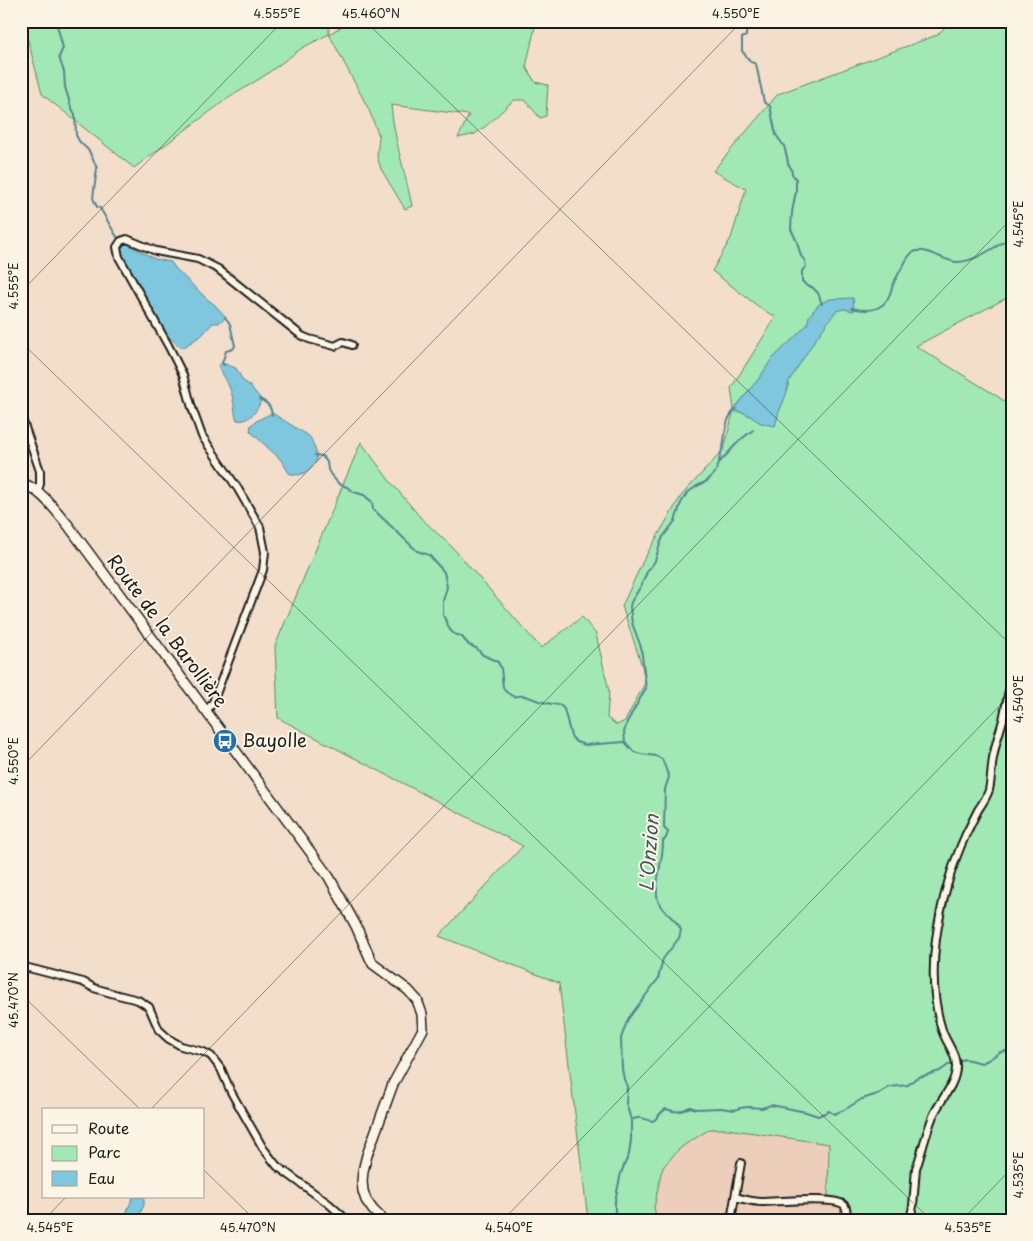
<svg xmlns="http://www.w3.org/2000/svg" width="1033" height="1241" font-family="'Playpen Sans',sans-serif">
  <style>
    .built { fill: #eccebb }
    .green { fill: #a2e8b4; stroke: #5f8268 }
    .water { fill: #7ec7de; stroke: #578390 }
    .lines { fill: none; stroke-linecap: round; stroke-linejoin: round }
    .stream { stroke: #578390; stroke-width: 2 }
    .minor-casing { stroke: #1c1c1c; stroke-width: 10 }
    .secondary-casing { stroke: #1c1c1c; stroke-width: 12 }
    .minor { stroke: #fcf5e5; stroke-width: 6 }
    .secondary { stroke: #fcf5e5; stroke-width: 9 }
    .ticks { fill: none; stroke: #1c1c1c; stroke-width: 1; stroke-opacity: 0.45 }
    .labels { text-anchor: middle; stroke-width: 4; stroke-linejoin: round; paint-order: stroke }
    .street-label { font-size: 18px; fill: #1c1c1c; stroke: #fcf5e5 }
    .poi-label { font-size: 18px; fill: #1c1c1c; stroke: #fcf5e5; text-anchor: start }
    .water-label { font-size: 19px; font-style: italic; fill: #3e5860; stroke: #fcf5e5 }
    .neatline { fill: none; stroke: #1c1c1c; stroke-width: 2 }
    .ticks-label { font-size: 12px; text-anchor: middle; fill: #1c1c1c }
  </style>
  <rect width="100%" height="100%" fill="#f3decc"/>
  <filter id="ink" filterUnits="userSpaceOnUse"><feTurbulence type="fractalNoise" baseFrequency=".02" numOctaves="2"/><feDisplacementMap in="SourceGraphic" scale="10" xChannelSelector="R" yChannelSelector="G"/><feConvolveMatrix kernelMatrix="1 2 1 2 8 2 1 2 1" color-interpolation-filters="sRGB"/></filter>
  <g filter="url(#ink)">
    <path class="built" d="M 710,1129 L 727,1129 L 829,1144 L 828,1196 L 841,1207 L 839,1220 L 657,1220 L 654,1208 L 661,1173 L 664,1166 L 678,1150 L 686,1144 Z"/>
    <path class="green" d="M 23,21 L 329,21 L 329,34 L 351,21 L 535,21 L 535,27 L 526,67 L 535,82 L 548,85 L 546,116 L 540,118 L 525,100 L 514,100 L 487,125 L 475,134 L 458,138 L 469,115 L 391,105 C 394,139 405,172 412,206 L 405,209 L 381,169 L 377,156 L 379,136 L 369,110 L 329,34 L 302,48 L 264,76 L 227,99 L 134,168 L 42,94 Z
      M 951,21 L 1012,21 L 1012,295 L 916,346 L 997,396 L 1012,407 L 1012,1220 L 839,1220 L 841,1207 L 828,1196 L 829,1144 L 727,1129 L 710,1129 L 686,1144 L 678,1150 L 664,1166 L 661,1173 L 654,1208 L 657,1220 L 588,1220 L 559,983 L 439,936 L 523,846 L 278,718 L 275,646 L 361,442 L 389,480 L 421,518 L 453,548 L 541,648 L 582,617 L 596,634 L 609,691 L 607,718 L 617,725 L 625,721 L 645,683 L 642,666 L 622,606 L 644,559 L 681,496 L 724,449 L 734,409 L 731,388 L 776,317 L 763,310 L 712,271 L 731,238 L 746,189 L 713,171 L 778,94 L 937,35 Z"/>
    <path class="water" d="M 127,244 L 155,259 L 171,262 L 176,269 L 206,298 L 215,305 L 226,317 L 219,323 L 213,323 L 202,335 L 184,347 L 180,347 L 169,337 L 162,329 L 132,271 L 123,258 L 121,249 L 123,245 Z
      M 853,298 L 854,311 L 844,309 L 836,311 L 815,340 L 789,381 L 786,395 L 779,412 L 775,426 C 770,425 764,424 759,422 C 752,418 745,411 736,412 L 734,409 L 760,377 L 771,360 L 807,325 L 809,316 L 819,304 L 830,299 Z
      M 222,363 L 236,368 L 243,381 L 248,384 L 261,399 C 259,410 248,423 237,420 C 234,413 235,407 233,400 C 231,387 224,377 218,366 Z
      M 272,413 L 309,436 C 314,443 316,451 317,460 C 309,470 302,479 289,473 L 281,460 L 250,431 L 251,425 L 258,420 Z
      M 133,1197 L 144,1197 L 144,1205 L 138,1218 L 135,1218 L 127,1214 L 127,1211 Z"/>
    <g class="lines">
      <path class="stream" d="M 56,21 L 63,48 L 59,57 L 64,72 L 65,87 L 71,107 L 75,114 L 76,135 L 79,141 L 89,151 L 97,168 L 93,198 L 97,207 L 100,208 L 117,237
        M 747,21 L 746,36 L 742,38 L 742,51 L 751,62 L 756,64 L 764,102 L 770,106 L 776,135 L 784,146 L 787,157 L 788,164 L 791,168 L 792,174 L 796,179 L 796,191 L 792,212 L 791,229 L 797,242 L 801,256 L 805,261 L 806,266 L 802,271 L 802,281 L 807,286 L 812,287 L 818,293 L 822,304
        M 852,308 C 864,311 879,312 887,300 C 890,295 892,288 894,282 C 897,277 900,271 903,266 C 906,261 908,256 912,253 C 924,245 943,261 956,262 C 978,262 993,246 1012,238
        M 224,365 L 222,363 L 226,351 L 233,349 L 235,346 L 230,324 L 225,317
        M 259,399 C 267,402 271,406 272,415
        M 315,455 L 322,456 L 327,462 L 328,470 L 331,475 L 339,484 L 347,487 L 354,492 L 364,495 L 372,502 L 373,509 L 417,551 L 429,555 L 444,572 L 447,587 L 443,601 L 443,615 L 450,630 L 454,634 L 461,636 L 469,645 L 476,648 L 483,655 L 498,662 L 501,668 L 503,687 L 506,692 L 514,697 C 525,693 533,700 543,702 C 548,704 554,704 560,705 L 564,709 L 571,736 L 576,742 L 585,745 L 625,742
        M 719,463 C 719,457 721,453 723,447 C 726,434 724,419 736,409
        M 958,1061 L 965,1059 L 982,1063 L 988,1060 L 1000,1052 L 1012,1050
        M 631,1120 C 645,1115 641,1120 653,1121 C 658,1118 660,1112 666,1109 C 677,1113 680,1112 690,1107 L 696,1109 L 721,1108 L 735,1110 L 740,1108 L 748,1107 L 762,1108 L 771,1105 L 806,1112 L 818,1116 L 829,1111 L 834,1114 L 844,1110 L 862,1099 L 878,1094 L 890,1087 L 908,1085 L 916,1078 L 940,1071 L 948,1065 L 953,1064
        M 612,1220 L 615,1211 L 615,1201 L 621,1173 L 629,1154 L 631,1140 L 631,1120 L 626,1103 L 627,1086 L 624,1079 L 622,1069 L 621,1038 L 628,1019 L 658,979 L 663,959 L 679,938 L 681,930 C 677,919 664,914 659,903 C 652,888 664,859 663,841 L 666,838 L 668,832 L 664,828 L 665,789 L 669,777 L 662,759 L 656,756 L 641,754 L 634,752 L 625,742 L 624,732 L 627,722 L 646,688 L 641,647 L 632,623 L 630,607 L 631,602 L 641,586 L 647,572 L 655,561 L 660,544 L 663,537 L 675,521 L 681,503 L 687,493 L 697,486 L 707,481 L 715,473 L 719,463 L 739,441 L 753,430"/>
      <g class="minor-casing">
        <path id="minor" d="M 21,416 L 40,471 L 40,484 L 37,492
          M 207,711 L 213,702 L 263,570 L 265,552 L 260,527 L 238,489 L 202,436 L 192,408 L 183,375 L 169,347 L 119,257 L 117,247 L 121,241 L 127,239 L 156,251 L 198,259 L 218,269 L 302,336 L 309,339 L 335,346 L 343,342 L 352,345
          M 21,966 L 83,982 L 94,988 L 118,995 L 138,1000 L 149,1007 L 159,1030 L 169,1039 L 181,1046 L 204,1052 L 211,1056 L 221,1069 L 231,1092 L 263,1148 L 277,1166 L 329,1204 L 347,1220
          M 735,1197 C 744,1199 753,1202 762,1202 C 776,1202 835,1196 844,1205 C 848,1208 846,1215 846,1220
          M 731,1220 L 741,1163
          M 910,1220 L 913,1206 L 916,1168 L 918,1163 C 923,1147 927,1131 933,1116 C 940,1100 955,1086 956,1068 C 957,1054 946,1043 942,1030 C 933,1001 932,969 936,939 C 941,903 951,867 966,834 C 970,826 974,818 978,810 C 982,804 987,797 989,790 C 992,777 991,765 994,753 C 996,742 1000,731 1003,720 C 1006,706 1008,692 1012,679"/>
      </g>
      <g class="secondary-casing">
        <path id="secondary" d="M 21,483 C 41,489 55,510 68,525 L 329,877 L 356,926 L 370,958 L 373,964 L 408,990 L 417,1000 L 422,1014 L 423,1029 L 393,1084 L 367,1155 L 363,1171 L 362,1181 L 363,1191 L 366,1200 L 373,1210 L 383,1220
          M 477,1220 L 484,1220"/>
      </g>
      <use href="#minor" class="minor"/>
      <use href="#secondary" class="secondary"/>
    </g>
  </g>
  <path class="ticks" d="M 365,21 L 1012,646M 21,292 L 283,21M 21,342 L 931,1220M 21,768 L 742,21M 21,994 L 141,1110M 150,1110 L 1012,218M 204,1170 L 255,1220M 44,1220 L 66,1197M 503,1220 L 1012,693M 962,1220 L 1012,1168"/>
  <defs>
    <g id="bus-disc" transform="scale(1.25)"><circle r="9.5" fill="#1f6fb2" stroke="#fcf5e5"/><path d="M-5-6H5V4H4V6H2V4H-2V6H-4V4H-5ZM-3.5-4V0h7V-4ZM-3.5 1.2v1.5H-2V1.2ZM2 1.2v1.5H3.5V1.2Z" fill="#fff"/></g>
  </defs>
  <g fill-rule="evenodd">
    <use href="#bus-disc" x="225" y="741"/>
  </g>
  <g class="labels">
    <g class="street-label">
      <text transform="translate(167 631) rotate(53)" y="6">Route de la Barollière</text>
    </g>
    <g class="poi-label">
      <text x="242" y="747">Bayolle</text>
    </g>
    <g class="water-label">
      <text transform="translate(649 853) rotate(-86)" y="7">L'Onzion</text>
    </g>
  </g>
  <rect width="1033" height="1241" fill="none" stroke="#fcf5e5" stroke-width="55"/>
  <rect x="42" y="1108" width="162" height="90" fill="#fcf5e5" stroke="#a29e95"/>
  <rect x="52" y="1125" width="25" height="8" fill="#fcf5e5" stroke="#a29e95"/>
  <text x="88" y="1134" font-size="15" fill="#1c1c1c">Route</text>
  <rect x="52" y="1146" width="25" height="15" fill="#a2e8b4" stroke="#a29e95"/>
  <text x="88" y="1158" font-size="15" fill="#1c1c1c">Parc</text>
  <rect x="52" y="1171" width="25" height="15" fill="#7ec7de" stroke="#a29e95"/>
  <text x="88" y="1184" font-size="15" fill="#1c1c1c">Eau</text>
  <rect x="28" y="28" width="978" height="1186" class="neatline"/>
  <g class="ticks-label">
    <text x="277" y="18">4.555°E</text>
    <text x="371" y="18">45.460°N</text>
    <text x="736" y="18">4.550°E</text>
    <text transform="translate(1019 224) rotate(-90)" y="4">4.545°E</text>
    <text transform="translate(14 286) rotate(-90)" y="4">4.555°E</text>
    <text transform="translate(1019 699) rotate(-90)" y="4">4.540°E</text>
    <text transform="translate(14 761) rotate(-90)" y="4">4.550°E</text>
    <text transform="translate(14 1000) rotate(-90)" y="4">45.470°N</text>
    <text transform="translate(1019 1175) rotate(-90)" y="4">4.535°E</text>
    <text x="50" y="1232">4.545°E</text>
    <text x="248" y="1232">45.470°N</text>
    <text x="509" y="1232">4.540°E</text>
    <text x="968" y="1232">4.535°E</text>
  </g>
</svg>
